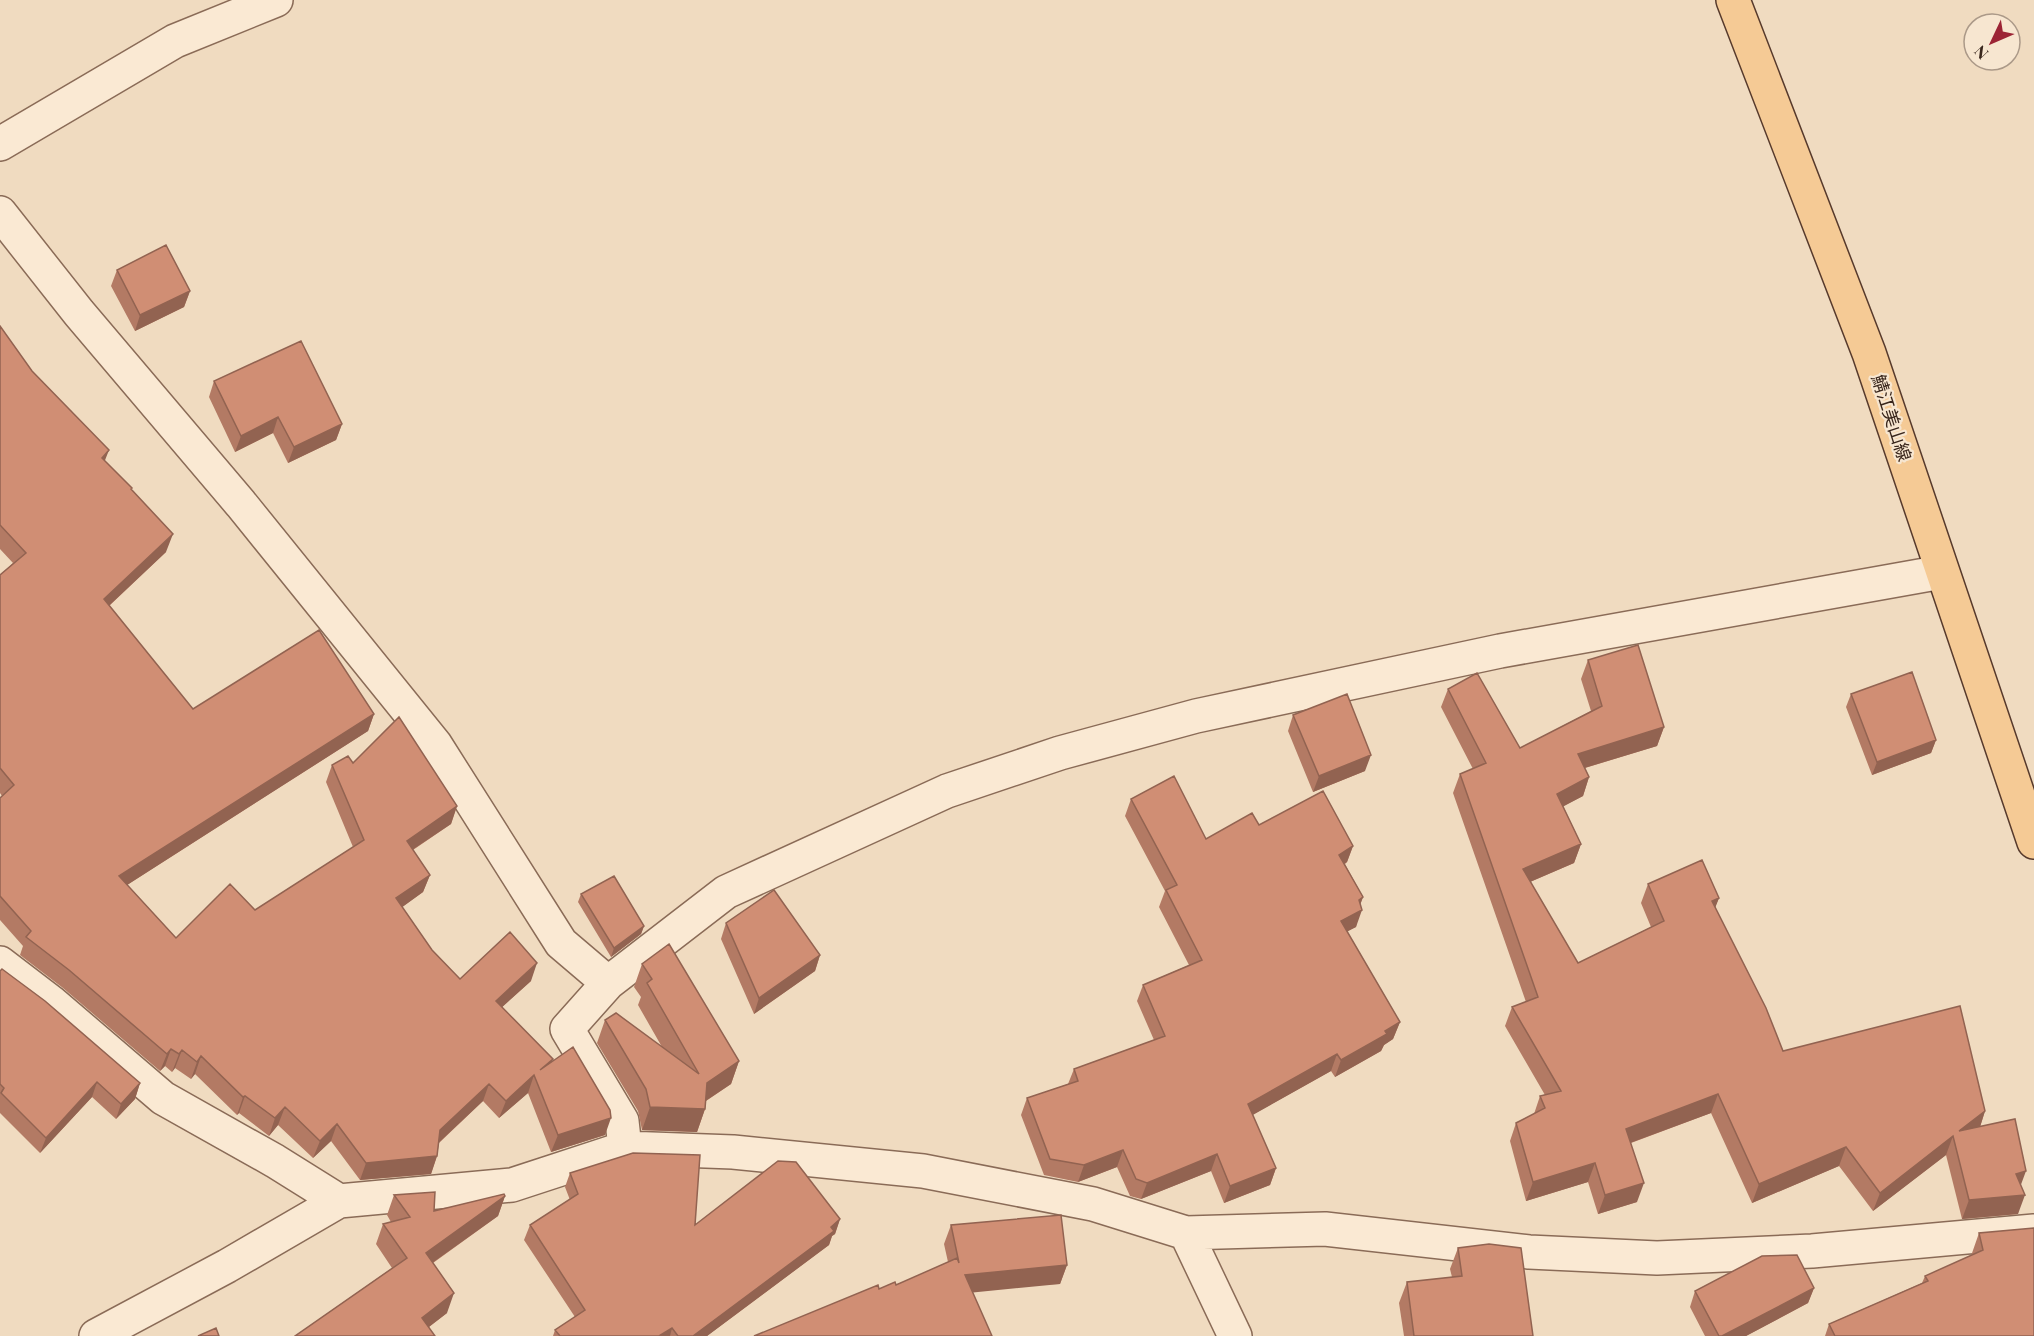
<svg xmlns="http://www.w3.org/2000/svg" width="2034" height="1336" font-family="'Playfair Display','Noto Sans JP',serif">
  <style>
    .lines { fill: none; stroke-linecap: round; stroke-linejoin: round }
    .minor-casing { stroke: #8a6b57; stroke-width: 36 }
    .primary-casing { stroke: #573a2c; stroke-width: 36 }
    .minor { stroke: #fae9d3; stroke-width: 33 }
    .primary { stroke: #f5ca95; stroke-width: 33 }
    .wall { fill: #b37a64 }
    .shaded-wall { fill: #926351 }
    .building { fill: #d08e74; stroke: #926351; stroke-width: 1.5 }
    .labels { text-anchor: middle; stroke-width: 4.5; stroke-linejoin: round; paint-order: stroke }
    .street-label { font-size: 18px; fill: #39261c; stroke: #f7e6d0 }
  </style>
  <rect width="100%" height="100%" fill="#f0dbc0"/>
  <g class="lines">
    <g class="minor-casing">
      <path id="minor" d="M 0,144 L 175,41 L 276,0
        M 0,213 L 79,313 L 241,504 L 435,744 L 561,943 L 608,983
        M 0,963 L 51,1002 L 163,1098 L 275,1161 L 339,1201
        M 625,1148 L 622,1121 L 567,1029 L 608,983 L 726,892 L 947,791 L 1060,753 L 1196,716 L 1500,651 L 1942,572
        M 1186,1233 L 1235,1336
        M 96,1336 L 227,1266 L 339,1201 L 512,1185 L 625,1148 L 733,1152 L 923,1171 L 1093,1204 L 1186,1233 L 1325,1229 L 1529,1252 L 1657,1258 L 1812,1251 L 2034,1231"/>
    </g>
    <g class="primary-casing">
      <path id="primary" d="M 1733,0 L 1869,353 L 2034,842"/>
    </g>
    <use href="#minor" class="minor"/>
    <use href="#primary" class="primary"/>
  </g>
  <path class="wall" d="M 117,270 L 190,291 L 184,307 L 135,331 L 111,286 Z
    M 0,326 L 32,371 L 105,461 L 131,489 L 166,552 L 109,606 L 193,709 L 374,714 L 368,731 L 127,885 L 176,938 L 255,910 L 353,847 L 326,782 L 332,765 L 353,763 L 457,806 L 451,824 L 413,850 L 430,875 L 423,892 L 402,907 L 432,950 L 460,979 L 531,981 L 502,1007 L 552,1062 L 605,1135 L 551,1152 L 528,1093 L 499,1118 L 483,1101 L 439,1143 L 437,1156 L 431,1174 L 360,1180 L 331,1141 L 313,1158 L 278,1125 L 269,1136 L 239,1113 L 237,1115 L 195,1074 L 191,1079 L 175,1068 L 172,1072 L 165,1066 L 160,1071 L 63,988 L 20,955 L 23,946 L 0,920 L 0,798 L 2,796 L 0,793 L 0,575 L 13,563 L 0,549 Z
    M 214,381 L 342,424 L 336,440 L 288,463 L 273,433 L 235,452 L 209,397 Z
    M 1588,660 L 1664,727 L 1657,746 L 1585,768 L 1589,777 L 1583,796 L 1563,806 L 1581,844 L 1574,863 L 1530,882 L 1578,963 L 1651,927 L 1641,903 L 1648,884 L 1719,898 L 1715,907 L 1783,1051 L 1985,1111 L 1980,1127 L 2021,1186 L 2018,1214 L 1962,1219 L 1946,1155 L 1873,1211 L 1839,1166 L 1752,1203 L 1711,1113 L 1631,1143 L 1637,1202 L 1598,1214 L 1588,1182 L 1526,1201 L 1510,1141 L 1516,1123 L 1534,1114 L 1540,1096 L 1545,1095 L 1505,1026 L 1512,1007 L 1526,1002 L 1453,793 L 1460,774 L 1473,769 L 1441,707 L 1448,689 L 1520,748 L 1591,711 L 1581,679 Z
    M 1851,694 L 1936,740 L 1931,753 L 1872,775 L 1846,707 Z
    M 1293,715 L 1365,771 L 1313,792 L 1288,731 Z
    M 1131,799 L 1206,839 L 1259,825 L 1353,846 L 1347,862 L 1345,864 L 1363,897 L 1360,905 L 1356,927 L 1347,931 L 1400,1022 L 1393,1039 L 1384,1045 L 1381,1051 L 1335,1077 L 1331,1071 L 1252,1115 L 1276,1168 L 1270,1185 L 1224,1203 L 1211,1171 L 1141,1199 L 1130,1196 L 1117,1167 L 1078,1182 L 1044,1175 L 1021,1115 L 1027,1098 L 1068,1084 L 1074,1069 L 1154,1040 L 1137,1001 L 1143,985 L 1189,965 L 1159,907 L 1165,891 L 1125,816 Z
    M 581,894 L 644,926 L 641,934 L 611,957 L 578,902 Z
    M 726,923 L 820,955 L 815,971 L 754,1014 L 721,939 Z
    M 642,964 L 739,1061 L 731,1084 L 706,1101 L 705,1109 L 697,1132 L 642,1130 L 638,1111 L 597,1043 L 605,1020 L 662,1047 L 638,1005 L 641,997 L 634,987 Z
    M 0,971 L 140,1083 L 135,1099 L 116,1119 L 92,1097 L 40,1153 L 0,1113 Z
    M 570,1173 L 695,1225 L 840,1219 L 835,1234 L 832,1236 L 829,1245 L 707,1336 L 553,1336 L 555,1330 L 575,1317 L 524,1240 L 530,1225 L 570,1200 L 565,1187 Z
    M 394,1195 L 434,1211 L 505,1196 L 498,1216 L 433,1263 L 447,1313 L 429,1327 L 295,1336 L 392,1268 L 376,1244 L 383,1224 L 391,1222 L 387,1215 Z
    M 951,1225 L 1067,1265 L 1060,1284 L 879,1289 L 896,1285 L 948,1262 L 944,1244 Z
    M 1979,1233 L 2034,1336 L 1825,1336 L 1829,1324 L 1922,1283 L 1925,1276 L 1971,1256 Z
    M 1458,1248 L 1533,1336 L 1404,1336 L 1399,1303 L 1407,1282 L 1452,1277 L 1450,1269 Z
    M 1814,1288 L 1808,1303 L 1746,1336 L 1705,1336 L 1690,1307 L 1695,1291 Z"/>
  <path class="shaded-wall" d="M 190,291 L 184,307 L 135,331 L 140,315 Z
    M 278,417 L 273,433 L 235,452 L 241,436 Z
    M 342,424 L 336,440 L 288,463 L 294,447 Z
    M 109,450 L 102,468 L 102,458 Z
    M 173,534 L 166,552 L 97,617 L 104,599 Z
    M 374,714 L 368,731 L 113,894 L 119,876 Z
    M 1664,727 L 1657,746 L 1571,772 L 1578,754 Z
    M 1936,740 L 1931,753 L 1872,775 L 1877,762 Z
    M 1371,755 L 1365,771 L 1313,792 L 1319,776 Z
    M 1589,777 L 1583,796 L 1551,813 L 1557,794 Z
    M 457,806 L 451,824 L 400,858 L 407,841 Z
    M 1581,844 L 1574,863 L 1516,888 L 1523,869 Z
    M 1353,846 L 1347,862 L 1333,871 L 1339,855 Z
    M 430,875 L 423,892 L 390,916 L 396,898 Z
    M 1363,897 L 1357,913 L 1362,910 L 1356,927 L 1335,938 L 1341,921 L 1359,900 Z
    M 1719,898 L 1712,916 L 1712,901 Z
    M 644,926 L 641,934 L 611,957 L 614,948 Z
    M 820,955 L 815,971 L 754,1014 L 759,998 Z
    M 537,963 L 531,981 L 490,1018 L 496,1001 Z
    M 1400,1022 L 1393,1039 L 1384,1045 L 1381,1051 L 1335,1077 L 1341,1060 Z
    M 171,1049 L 165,1066 L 160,1071 L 167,1054 Z
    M 182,1050 L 175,1068 L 172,1072 L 179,1054 Z
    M 1337,1054 L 1331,1071 L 1242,1121 L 1248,1104 Z
    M 201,1056 L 195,1074 L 191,1079 L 197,1062 Z
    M 739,1061 L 731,1084 L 698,1106 L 707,1083 Z
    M 534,1075 L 528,1093 L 499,1118 L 506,1101 Z
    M 97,1082 L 92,1097 L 40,1153 L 46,1138 Z
    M 140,1083 L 135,1099 L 116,1119 L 121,1104 Z
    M 489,1084 L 483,1101 L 433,1148 L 440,1130 Z
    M 1718,1094 L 1711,1113 L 1619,1147 L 1626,1129 Z
    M 245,1096 L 239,1113 L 237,1115 L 243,1097 Z
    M 285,1107 L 278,1125 L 269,1136 L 275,1118 Z
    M 650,1107 L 705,1109 L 697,1132 L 642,1130 Z
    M 1985,1111 L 1979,1130 L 1959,1131 Z
    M 611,1118 L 605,1135 L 551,1152 L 558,1135 Z
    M 337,1124 L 331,1141 L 313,1158 L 320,1141 Z
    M 1953,1136 L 1946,1155 L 1873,1211 L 1880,1193 Z
    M 1846,1147 L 1839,1166 L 1752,1203 L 1759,1184 Z
    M 1123,1150 L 1117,1167 L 1078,1182 L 1084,1165 Z
    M 1217,1154 L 1211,1171 L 1141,1199 L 1147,1183 Z
    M 437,1156 L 431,1174 L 360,1180 L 366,1163 Z
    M 1595,1163 L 1588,1182 L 1526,1201 L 1533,1182 Z
    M 1276,1168 L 1270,1185 L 1224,1203 L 1230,1186 Z
    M 2026,1171 L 2019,1190 L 2016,1174 Z
    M 1644,1183 L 1637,1202 L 1598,1214 L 1605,1195 Z
    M 2025,1195 L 2018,1214 L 1962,1219 L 1969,1200 Z
    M 505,1196 L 498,1216 L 418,1273 L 426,1253 Z
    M 840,1219 L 835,1234 L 832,1236 L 829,1245 L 707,1336 L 693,1336 Z
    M 1067,1265 L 1060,1284 L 958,1294 L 965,1275 Z
    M 1814,1288 L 1808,1303 L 1746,1336 L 1722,1336 Z
    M 454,1293 L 447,1313 L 417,1336 L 422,1318 Z
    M 672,1328 L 670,1336 L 659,1336 Z"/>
  <path class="building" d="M 166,245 L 190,291 L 140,315 L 117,270 Z
    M 0,326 L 32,371 L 109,450 L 102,458 L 132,488 L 131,489 L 173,534 L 104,599 L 193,709 L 319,630 L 374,714 L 119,876 L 176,938 L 230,884 L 255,910 L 364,840 L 332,765 L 348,756 L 353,763 L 399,717 L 457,806 L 407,841 L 430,875 L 396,898 L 432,950 L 460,979 L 510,932 L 537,963 L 496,1001 L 553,1059 L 540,1070 L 573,1047 L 610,1110 L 611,1118 L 558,1135 L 534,1075 L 506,1101 L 489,1084 L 440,1130 L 437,1156 L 366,1163 L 337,1124 L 320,1141 L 285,1107 L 275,1118 L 245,1096 L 243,1097 L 201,1056 L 197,1062 L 182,1050 L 179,1054 L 171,1049 L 167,1054 L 69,970 L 26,937 L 31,931 L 0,896 L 0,798 L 14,785 L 0,768 L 0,575 L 26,553 L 0,525 Z
    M 301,341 L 342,424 L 294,447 L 278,417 L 241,436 L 214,381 Z
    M 1638,645 L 1664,727 L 1578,754 L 1589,777 L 1557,794 L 1581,844 L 1523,869 L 1578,963 L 1664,921 L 1648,884 L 1702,860 L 1719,898 L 1712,901 L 1766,1008 L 1783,1051 L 1960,1006 L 1985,1111 L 1959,1131 L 2015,1119 L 2026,1171 L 2016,1174 L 2025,1195 L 1969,1200 L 1953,1136 L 1880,1193 L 1846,1147 L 1759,1184 L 1718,1094 L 1626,1129 L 1644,1183 L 1605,1195 L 1595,1163 L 1533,1182 L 1516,1123 L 1545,1108 L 1540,1096 L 1561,1091 L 1512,1007 L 1538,997 L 1460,774 L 1486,763 L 1448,689 L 1477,673 L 1520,748 L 1602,706 L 1588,660 Z
    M 1912,672 L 1936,740 L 1877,762 L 1851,694 Z
    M 1347,694 L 1371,755 L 1319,776 L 1293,715 Z
    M 1174,776 L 1206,839 L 1252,813 L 1259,825 L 1323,791 L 1353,846 L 1339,855 L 1363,897 L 1359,900 L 1362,910 L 1341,921 L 1400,1022 L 1385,1031 L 1387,1034 L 1341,1060 L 1337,1054 L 1248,1104 L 1276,1168 L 1230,1186 L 1217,1154 L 1147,1183 L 1136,1179 L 1123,1150 L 1084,1165 L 1050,1159 L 1027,1098 L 1078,1081 L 1074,1069 L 1165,1036 L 1143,985 L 1202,960 L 1166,890 L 1177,885 L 1131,799 Z
    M 614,876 L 644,926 L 614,948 L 581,894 Z
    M 774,890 L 820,955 L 759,998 L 726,923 Z
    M 669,944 L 739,1061 L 707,1083 L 705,1109 L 650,1107 L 646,1089 L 605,1020 L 616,1013 L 699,1074 L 647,983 L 652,979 L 642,964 Z
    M 2,969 L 45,1001 L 140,1083 L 121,1104 L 97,1082 L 46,1138 L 1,1093 L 4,1088 L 0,1084 L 0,971 Z
    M 633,1153 L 700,1155 L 695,1225 L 778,1161 L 796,1162 L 840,1219 L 831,1227 L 834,1231 L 693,1336 L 678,1336 L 672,1328 L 659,1336 L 560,1336 L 555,1330 L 585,1310 L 530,1225 L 578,1194 L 570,1173 Z
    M 435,1192 L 434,1211 L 504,1194 L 505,1196 L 426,1253 L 454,1293 L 422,1318 L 435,1336 L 295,1336 L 407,1258 L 383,1224 L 410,1217 L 394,1195 Z
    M 1061,1215 L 1067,1265 L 965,1275 L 992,1336 L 754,1336 L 878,1285 L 879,1289 L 895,1282 L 896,1285 L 957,1258 L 959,1263 L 951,1225 Z
    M 2034,1228 L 2034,1336 L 1835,1336 L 1829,1324 L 1928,1281 L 1925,1276 L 1983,1250 L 1979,1233 Z
    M 1489,1244 L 1521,1248 L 1533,1336 L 1414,1336 L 1407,1282 L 1462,1276 L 1458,1248 Z
    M 1797,1255 L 1814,1288 L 1722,1336 L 1719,1336 L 1695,1291 L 1762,1256 Z
    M 216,1328 L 219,1336 L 198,1336 Z"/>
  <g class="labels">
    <g class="street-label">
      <text transform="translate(1891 418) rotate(72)" y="6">鯖江美山線</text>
    </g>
  </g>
  <g transform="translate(1992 42) rotate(226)"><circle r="28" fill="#f7e6d0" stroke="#ab9988" stroke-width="1.5"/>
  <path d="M0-4.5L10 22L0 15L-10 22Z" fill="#9c2435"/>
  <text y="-9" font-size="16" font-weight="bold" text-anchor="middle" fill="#39261c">N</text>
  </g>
</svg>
